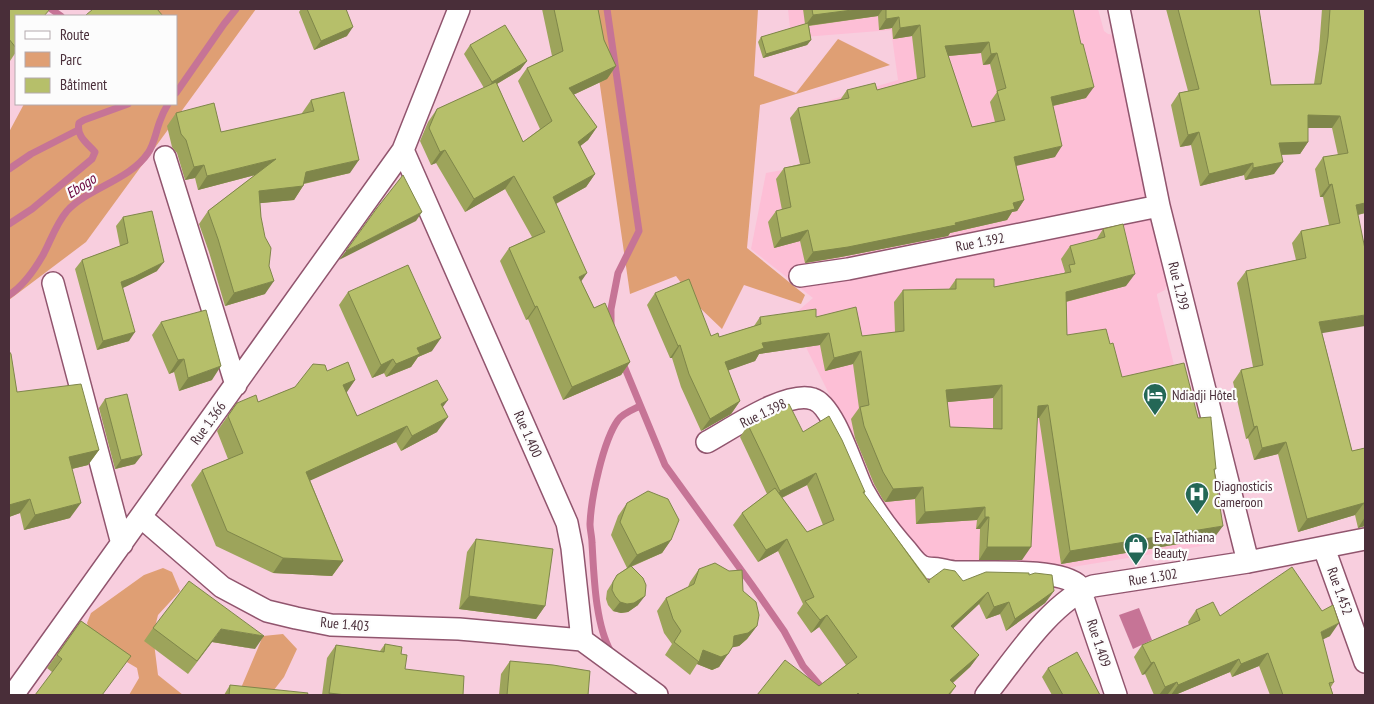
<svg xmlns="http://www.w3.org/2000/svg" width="1374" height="704" font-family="'PT Sans Narrow',sans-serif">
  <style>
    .built { fill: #fdbfd6 }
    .green { fill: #df9f74 }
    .water { fill: #c67496 }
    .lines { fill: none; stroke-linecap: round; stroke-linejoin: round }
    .stream { stroke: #c67496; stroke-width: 7 }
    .street-casing { stroke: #91556e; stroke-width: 24 }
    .street { stroke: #fff; stroke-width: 21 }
    .wall { fill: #9da45b; fill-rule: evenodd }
    .shaded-wall { fill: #7f864a }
    .building { fill: #b6bf6a; stroke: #7f864a; fill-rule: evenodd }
    .labels { text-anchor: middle; stroke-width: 4.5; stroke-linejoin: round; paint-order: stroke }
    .street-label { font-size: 14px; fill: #492e39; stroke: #fcfcfc }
    .poi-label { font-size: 14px; fill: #492e39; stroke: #fcfcfc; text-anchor: start }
    .water-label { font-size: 15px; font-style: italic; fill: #67003b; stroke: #fcfcfc }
  </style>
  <rect width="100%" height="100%" fill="#f8cede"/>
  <path class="built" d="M 788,9 L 1098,9 L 1104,31 L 1108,34 L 1115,35 L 1149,193 L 1155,237 L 1165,271 L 1167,285 L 1165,290 L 1157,294 L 1157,296 L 1176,373 L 1188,380 L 1214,544 L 1060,569 L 923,566 L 870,497 L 837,410 L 791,317 L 813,298 L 751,249 L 766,173 L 842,159 L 827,101 L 898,80 L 891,30 L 791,38 Z"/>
  <path class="green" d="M 157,9 L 256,9 L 86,242 L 9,300 L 9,132 L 24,104 L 176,104 L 176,16 L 161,16 Z
    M 589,9 L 758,9 L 754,76 L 796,93 L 838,39 L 890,65 L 760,105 L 747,248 L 805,295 L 801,304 L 744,285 L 722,329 L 699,307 L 676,276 L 630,294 Z
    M 163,568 L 172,572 L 180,591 L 158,615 L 153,635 L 158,675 L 183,695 L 129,695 L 139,678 L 137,668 L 93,642 L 87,623 L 91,613 L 144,575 Z
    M 283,634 L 297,649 L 284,677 L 270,695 L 238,695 L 263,636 Z"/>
  <path class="water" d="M 1139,608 L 1152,640 L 1133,649 L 1119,615 Z"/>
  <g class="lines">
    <path class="stream" d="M 51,9 L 61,16
      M 607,9 L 639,231 L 618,273 L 611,309 L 611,325
      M 176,93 L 224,24 L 236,9
      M 9,169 L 31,154 L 78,130
      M 9,224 L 32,209 L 92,159 L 95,152 C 87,143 76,136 79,123 L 84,120 L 128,104
      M 9,295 C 23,286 35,269 43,255 C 51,240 56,224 67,211 C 88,188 130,180 148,153 C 154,145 156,131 160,121 C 162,115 165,109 168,104
      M 622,361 L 665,465 L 752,585 L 784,631 L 803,666 L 828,695
      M 611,652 C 595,624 594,575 592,543 C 592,537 590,530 590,524 C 591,498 603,441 618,420 C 623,413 632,410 640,406"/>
    <g class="street-casing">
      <path id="street" d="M 1119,9 L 1159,206 L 1248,562
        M 403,150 L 567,523 L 572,548 L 582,640 L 657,695
        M 165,157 L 236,385
        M 800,276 L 848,269 L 1159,206
        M 53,283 L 122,544
        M 707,442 C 731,429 787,390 813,399 C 834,405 853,470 863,490 C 875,512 891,533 907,551 C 911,556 915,562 920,565 C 925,569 933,568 939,569 C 945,570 951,572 957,572 C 985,573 1060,567 1079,586 L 1116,695
        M 141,517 L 222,587 L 267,611 L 296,618 L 331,625 L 459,629 L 582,640
        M 1324,548 L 1365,662
        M 13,695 L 403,150 L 459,9
        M 986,695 C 1013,661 1052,600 1093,586 L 1248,562 L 1365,539"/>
    </g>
    <use href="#street" class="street"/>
  </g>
  <path class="wall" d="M 9,9 L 16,16 L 16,52 L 10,61 L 9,60 Z
    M 301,9 L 346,9 L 347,36 L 314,50 L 299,12 Z
    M 542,9 L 598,9 L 604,40 L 616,66 L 607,79 L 573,95 L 597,127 L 588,140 L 580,146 L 595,174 L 586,187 L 556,204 L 581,281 L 594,308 L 630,362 L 621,375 L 563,400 L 528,319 L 526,320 L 500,261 L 509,248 L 532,237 L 505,189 L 465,212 L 436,163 L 431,165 L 420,141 L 428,122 L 437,109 L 484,88 L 464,54 L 470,45 L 527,61 L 520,70 L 497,84 L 523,142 L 540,129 L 518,81 L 527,68 L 552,56 Z
    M 803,9 L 1073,9 L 1086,98 L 1053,106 L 1055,157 L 1016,165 L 1024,200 L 1017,211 L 1012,212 L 1007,220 L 950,233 L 948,236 L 841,257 L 805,263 L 800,241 L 774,248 L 768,222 L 776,211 L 782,210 L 776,179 L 784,168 L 800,164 L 790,118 L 798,108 L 840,100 L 847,90 L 877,90 L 917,79 L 912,36 L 893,39 L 892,28 L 879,30 L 878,16 L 809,26 L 811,40 L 807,45 L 763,58 L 758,42 L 761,37 L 805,24 ZM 981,53 L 983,65 L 990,64 L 997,92 L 990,102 L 995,122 L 972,127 L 948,56 Z
    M 1166,9 L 1259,9 L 1271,85 L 1314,84 L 1319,50 L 1322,9 L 1363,9 L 1365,11 L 1365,213 L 1358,215 L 1322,333 L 1352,451 L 1365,448 L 1365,526 L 1358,528 L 1355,515 L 1298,532 L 1278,454 L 1254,460 L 1248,438 L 1246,439 L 1233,382 L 1241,370 L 1253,367 L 1237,283 L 1246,271 L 1296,260 L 1292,243 L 1301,231 L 1329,225 L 1323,197 L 1320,197 L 1315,169 L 1323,157 L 1338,155 L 1332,128 L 1308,128 L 1308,142 L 1300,154 L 1281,155 L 1274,174 L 1245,180 L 1244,175 L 1200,186 L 1191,145 L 1180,147 L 1171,105 L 1179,93 L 1188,91 Z
    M 311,100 L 350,173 L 304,184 L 303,186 L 294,200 L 260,203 L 265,294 L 225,306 L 209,252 L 199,224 L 208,211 L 255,175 L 198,190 L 195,178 L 185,180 L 177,153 L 172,147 L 167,126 L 176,113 L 221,132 L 302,114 L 302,113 Z
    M 123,217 L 157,271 L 123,288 L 129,341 L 97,350 L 75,269 L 82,260 L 120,246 L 116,226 Z
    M 1103,229 L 1126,286 L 1066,302 L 1067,335 L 1110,344 L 1122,377 L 1198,418 L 1215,471 L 1214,538 L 1061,564 L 1039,418 L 1037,418 L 1022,560 L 979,560 L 980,529 L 976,529 L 977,520 L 916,524 L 915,499 L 885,502 L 883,500 L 874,484 L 855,438 L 851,419 L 859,408 L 853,364 L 825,371 L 820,345 L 759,354 L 755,361 L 728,370 L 740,401 L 731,414 L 701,431 L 681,387 L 672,358 L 670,358 L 647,305 L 655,293 L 711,336 L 719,337 L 754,326 L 760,317 L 816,317 L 862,336 L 895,332 L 894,302 L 903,290 L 949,289 L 956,279 L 994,287 L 1064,273 L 1065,272 L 1061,259 L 1070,246 L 1096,240 ZM 993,398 L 993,429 L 950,427 L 947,402 Z
    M 348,292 L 432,351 L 418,357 L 411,367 L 386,377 L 384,373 L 372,378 L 339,305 Z
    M 161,322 L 212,380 L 179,391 L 174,372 L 169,374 L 152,335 Z
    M 9,351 L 17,392 L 99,450 L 88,465 L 72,469 L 70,518 L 24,530 L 20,513 L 9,517 Z
    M 327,371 L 355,380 L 346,392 L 357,416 L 443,407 L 437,432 L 401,451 L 396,442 L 310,480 L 343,561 L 332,576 L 273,573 L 216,546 L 191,485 L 202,470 L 228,459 L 217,431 L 237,403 L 258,402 L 295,387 Z
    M 105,399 L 135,464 L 115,469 L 99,408 Z
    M 748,425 L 803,432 L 865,492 L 864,494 L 929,581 L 929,580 L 963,581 L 1029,575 L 1054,591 L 1045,603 L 1006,631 L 1000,614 L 986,619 L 979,604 L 953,628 L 979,655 L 970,667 L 953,683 L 956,686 L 950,695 L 757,695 L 819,686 L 846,665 L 819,627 L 811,633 L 797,613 L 803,604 L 778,551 L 758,562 L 733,525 L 742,513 L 767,494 L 740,437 ZM 807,485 L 823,525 L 807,532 L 782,498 Z
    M 627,503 L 671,540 L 662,553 L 631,567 L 638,605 L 628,612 L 621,613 L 613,611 L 608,605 L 606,599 L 607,591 L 617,575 L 627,568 L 611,535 L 618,516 Z
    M 476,539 L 545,606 L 536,619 L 459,609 L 467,552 Z
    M 699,569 L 743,591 L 757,626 L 747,639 L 739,646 L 732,647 L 719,667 L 712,670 L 697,664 L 690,675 L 665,655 L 672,644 L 664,633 L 657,611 L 666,598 L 688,587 L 690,582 Z
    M 1196,610 L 1220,616 L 1330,636 L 1322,639 L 1334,682 L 1331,687 L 1333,695 L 1270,695 L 1259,666 L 1232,677 L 1230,672 L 1175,695 L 1168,695 L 1168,694 L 1165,695 L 1154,695 L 1145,674 L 1142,675 L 1134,657 L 1142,645 L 1189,625 L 1188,622 Z
    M 81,621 L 131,656 L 52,672 L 47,668 Z
    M 153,628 L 255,649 L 212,642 L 188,674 L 144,641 Z
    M 385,644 L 401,654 L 405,669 L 463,695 L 322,695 L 327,658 L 336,645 L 380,651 Z
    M 510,661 L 588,695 L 499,695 L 501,674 Z
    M 1048,668 L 1100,695 L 1052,695 L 1042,677 Z
    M 230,685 L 307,695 L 224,695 Z"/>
  <path class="shaded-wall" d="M 860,9 L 883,9 L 878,16 L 805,26 L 813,15 Z
    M 899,17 L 892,28 L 879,30 L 886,19 Z
    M 920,25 L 912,36 L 893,39 L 900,28 Z
    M 353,27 L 347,36 L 314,50 L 321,41 Z
    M 811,40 L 807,45 L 763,58 L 766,54 Z
    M 989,42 L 981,53 L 937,57 L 945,46 Z
    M 997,53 L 990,64 L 983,65 L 991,54 Z
    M 527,61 L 520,70 L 485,91 L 492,82 Z
    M 616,66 L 607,79 L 560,101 L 569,88 Z
    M 1094,87 L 1086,98 L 1043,108 L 1051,97 Z
    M 1308,115 L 1340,116 L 1332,128 L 1300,128 Z
    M 597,127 L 588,140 L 569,155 L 578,142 Z
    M 1199,132 L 1191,145 L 1180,147 L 1188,135 Z
    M 1308,142 L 1300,154 L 1270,155 L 1279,143 Z
    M 1062,146 L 1055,157 L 1007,168 L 1014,157 Z
    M 445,150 L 436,163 L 431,165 L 440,152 Z
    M 276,159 L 267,172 L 198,190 L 207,176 Z
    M 359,160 L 350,173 L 297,185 L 306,172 Z
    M 1283,162 L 1274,174 L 1245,180 L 1253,168 Z
    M 1253,163 L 1244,175 L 1200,186 L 1209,174 Z
    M 204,165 L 195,178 L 185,180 L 194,167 Z
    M 595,174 L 586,187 L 544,210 L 553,197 Z
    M 514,176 L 505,189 L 465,212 L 474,199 Z
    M 1332,184 L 1323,197 L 1320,197 L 1329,185 Z
    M 303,186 L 294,200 L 250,204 L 259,191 Z
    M 1024,200 L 1017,211 L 1012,212 L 1007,220 L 950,233 L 948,236 L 841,257 L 805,263 L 813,252 L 955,223 L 1013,203 Z
    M 1365,203 L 1365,213 L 1348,217 L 1356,205 Z
    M 422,212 L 416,221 L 339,260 L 346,251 Z
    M 808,230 L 800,241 L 774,248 L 781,238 Z
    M 164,262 L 157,271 L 127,286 L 115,291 L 121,282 Z
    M 587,273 L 578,286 L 579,277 Z
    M 1135,274 L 1126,286 L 1057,304 L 1066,292 Z
    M 274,281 L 265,294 L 225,306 L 234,293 Z
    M 537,306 L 528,319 L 526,320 L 535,307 Z
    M 1365,315 L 1365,326 L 1311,335 L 1319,322 Z
    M 135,332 L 129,341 L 97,350 L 103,341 Z
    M 829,333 L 820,345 L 759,354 L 755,361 L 716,375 L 725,362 L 762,343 Z
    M 441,338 L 432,351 L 418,357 L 411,367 L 386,377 L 396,364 L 417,348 Z
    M 680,345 L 672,358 L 670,358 L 678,346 Z
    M 861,351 L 853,364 L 825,371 L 834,358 Z
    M 184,359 L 174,372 L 169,374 L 178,360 Z
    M 393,359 L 384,373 L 372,378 L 381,365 Z
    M 630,362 L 621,375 L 563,400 L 572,387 Z
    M 221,366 L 212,380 L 179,391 L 188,378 Z
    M 355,380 L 345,395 L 343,385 Z
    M 1002,385 L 993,398 L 937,403 L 946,390 Z
    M 448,400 L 437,415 L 441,404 Z
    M 740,401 L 731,414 L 701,431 L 710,419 Z
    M 1048,405 L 1039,418 L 1029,418 L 1038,406 Z
    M 448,417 L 437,432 L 401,451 L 412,436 Z
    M 407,426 L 396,442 L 296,487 L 306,472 Z
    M 1257,426 L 1248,438 L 1246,439 L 1254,427 Z
    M 1286,442 L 1278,454 L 1254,460 L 1262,448 Z
    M 99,450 L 88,465 L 59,472 L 69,457 Z
    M 142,455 L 135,464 L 115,469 L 121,460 Z
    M 816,473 L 807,485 L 771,503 L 780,491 Z
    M 923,487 L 915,499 L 885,502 L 893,489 Z
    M 30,499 L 20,513 L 9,517 L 9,505 Z
    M 81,503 L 70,518 L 24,530 L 35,515 Z
    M 1364,503 L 1355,515 L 1298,532 L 1307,519 Z
    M 985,507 L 977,520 L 916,524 L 925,512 Z
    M 985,517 L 989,517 L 980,529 L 976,529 Z
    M 1365,517 L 1365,526 L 1358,528 Z
    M 1223,526 L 1214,538 L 1061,564 L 1070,551 Z
    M 787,539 L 778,551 L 758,562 L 766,550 Z
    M 671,540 L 662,553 L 627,568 L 637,555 Z
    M 987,547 L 1031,547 L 1022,560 L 979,560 Z
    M 283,558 L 343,561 L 332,576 L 273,573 Z
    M 1054,591 L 1045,603 L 1006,631 L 1015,619 Z
    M 988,592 L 979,604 L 943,638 L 951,626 Z
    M 469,596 L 545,606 L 536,619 L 459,609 Z
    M 645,596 L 638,605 L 628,612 L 621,613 L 613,611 L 620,602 Z
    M 1009,602 L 1000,614 L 986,619 L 994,607 Z
    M 827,615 L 819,627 L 811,633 L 820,620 Z
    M 1339,623 L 1330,636 L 1312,645 L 1321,632 Z
    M 757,626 L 747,639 L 739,646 L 725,649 L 734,636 Z
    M 221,629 L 264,636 L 255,649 L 212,642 L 188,674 Z
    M 703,650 L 728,654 L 719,667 L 712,670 L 697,664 Z
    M 1268,653 L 1259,666 L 1232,677 L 1241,664 Z
    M 979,655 L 970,667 L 942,692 L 950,680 Z
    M 1239,659 L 1230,672 L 1175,695 L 1171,695 L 1178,685 Z
    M 1154,662 L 1145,674 L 1142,675 L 1151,663 Z
    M 1177,682 L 1168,694 L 1165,695 L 1159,695 L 1165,687 Z
    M 329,693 L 346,695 L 328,695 Z"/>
  <path class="building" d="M 9,9 L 50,9 L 44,16 L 16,16 L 16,48 L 9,39 Z
    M 93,9 L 157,9 L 163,16 L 87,16 L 86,15 Z
    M 307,9 L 346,9 L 353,27 L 321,41 Z
    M 554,9 L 598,9 L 604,40 L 616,66 L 569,88 L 597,127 L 578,142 L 595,174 L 553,197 L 587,273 L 579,277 L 594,308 L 605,303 L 630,362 L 572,387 L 537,306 L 535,307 L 509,248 L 545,232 L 514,176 L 474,199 L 445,150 L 440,152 L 429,128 L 437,109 L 496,82 L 523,142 L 552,121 L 527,68 L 563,51 Z
    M 812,9 L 860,9 L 813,15 Z
    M 886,9 L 1073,9 L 1081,44 L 1083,44 L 1094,87 L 1051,97 L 1062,146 L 1014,157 L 1024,200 L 1013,203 L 1015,209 L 955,223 L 956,225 L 848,247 L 813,252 L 808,230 L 781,238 L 776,211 L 791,207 L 784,168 L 810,163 L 798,108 L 849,98 L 847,90 L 875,83 L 877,90 L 925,77 L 920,25 L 900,28 L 899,17 L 886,19 ZM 989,42 L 991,54 L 997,53 L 1006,88 L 997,91 L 1005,120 L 972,127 L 945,46 Z
    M 1178,9 L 1259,9 L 1271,85 L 1321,84 L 1328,37 L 1330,9 L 1363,9 L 1365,11 L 1365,203 L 1356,205 L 1365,249 L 1365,315 L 1319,322 L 1352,451 L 1365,448 L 1365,510 L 1364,503 L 1307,519 L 1286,442 L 1262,448 L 1257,426 L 1254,427 L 1241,370 L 1263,365 L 1246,271 L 1306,258 L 1301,231 L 1340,223 L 1332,184 L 1329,185 L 1323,157 L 1348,153 L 1340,116 L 1308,115 L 1308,142 L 1279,143 L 1283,162 L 1253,168 L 1253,163 L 1209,174 L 1199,132 L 1188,135 L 1179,93 L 1199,89 Z
    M 808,23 L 811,40 L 766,54 L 761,37 Z
    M 505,25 L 527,61 L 492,82 L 470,45 Z
    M 344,92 L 359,160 L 306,172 L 303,186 L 259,191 L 261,217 L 265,237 L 271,248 L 269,266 L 274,281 L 234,293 L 218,239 L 208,211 L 276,159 L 207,176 L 204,165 L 194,167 L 186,140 L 181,134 L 176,113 L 214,103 L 221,132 L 314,111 L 311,100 Z
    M 403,175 L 422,212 L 346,251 L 377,208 Z
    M 152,211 L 164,262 L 134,277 L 121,282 L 135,332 L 103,341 L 82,260 L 128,243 L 123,217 Z
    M 1123,224 L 1135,274 L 1066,292 L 1067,335 L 1106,329 L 1110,344 L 1113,343 L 1122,377 L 1184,363 L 1198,418 L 1211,417 L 1211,419 L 1216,469 L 1214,469 L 1223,526 L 1070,551 L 1048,405 L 1038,406 L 1031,547 L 987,547 L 989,517 L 985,517 L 985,507 L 925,512 L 923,487 L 893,489 L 892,487 L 883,472 L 864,426 L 860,407 L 869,405 L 861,351 L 834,358 L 829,333 L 762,343 L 764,348 L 725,362 L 740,401 L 710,419 L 689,374 L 680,345 L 678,346 L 655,293 L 689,279 L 711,336 L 718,333 L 719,337 L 761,324 L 760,317 L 816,309 L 816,317 L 856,307 L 862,336 L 904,331 L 903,290 L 956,289 L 956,279 L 994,279 L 994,287 L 1071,272 L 1069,265 L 1075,264 L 1070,246 L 1105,237 L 1103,229 ZM 1002,385 L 1002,429 L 950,427 L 946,390 Z
    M 408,265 L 441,338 L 417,348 L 420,354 L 396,364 L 393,359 L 381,365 L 348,292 Z
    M 206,310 L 221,366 L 188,378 L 184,359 L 178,360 L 161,322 Z
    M 9,351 L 11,354 L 17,392 L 81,384 L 99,450 L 69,457 L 81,503 L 35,515 L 30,499 L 9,505 Z
    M 348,362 L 355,380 L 343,385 L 357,416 L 437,380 L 448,400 L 441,404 L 448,417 L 412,436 L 407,426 L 306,472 L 343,561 L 283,558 L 227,531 L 202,470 L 243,453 L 228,416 L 237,403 L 256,395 L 258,402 L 295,387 L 313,364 L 325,365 L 327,371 Z
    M 127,394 L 142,455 L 121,460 L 105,399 Z
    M 789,404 L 803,432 L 829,416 L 842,440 L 865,492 L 863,492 L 929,583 L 929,580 L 944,569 L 955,571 L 963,581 L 986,572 L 1029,573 L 1029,575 L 1035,573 L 1052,575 L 1054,591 L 1015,619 L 1009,602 L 994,607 L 988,592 L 951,626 L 979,655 L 950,680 L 956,686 L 948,695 L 860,695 L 858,693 L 856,695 L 757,695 L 785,660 L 819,686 L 857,657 L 827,615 L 820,620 L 805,601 L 814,597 L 787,539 L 766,550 L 742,513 L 775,488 L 807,532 L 834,520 L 816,473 L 780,491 L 748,425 Z
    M 648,491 L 668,499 L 679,520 L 671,540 L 637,555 L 620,522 L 627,503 Z
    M 476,539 L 553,549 L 545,606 L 469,596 Z
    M 715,563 L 729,571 L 742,570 L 743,591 L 756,602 L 759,615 L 757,626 L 748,633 L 734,636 L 733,646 L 728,654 L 721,657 L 703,650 L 699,662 L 674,642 L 681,631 L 673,619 L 666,598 L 694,584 L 699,569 Z
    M 631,566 L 643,578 L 646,585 L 645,596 L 634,603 L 627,604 L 620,602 L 615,596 L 612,590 L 613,582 L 617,575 Z
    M 1292,567 L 1322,611 L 1333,605 L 1339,623 L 1321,632 L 1334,682 L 1329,683 L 1333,695 L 1283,695 L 1268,653 L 1241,664 L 1239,659 L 1178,685 L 1177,682 L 1165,687 L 1154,662 L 1151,663 L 1142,645 L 1200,620 L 1196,610 L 1213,602 L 1220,616 Z
    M 189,581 L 264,636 L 221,629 L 197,661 L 153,628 Z
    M 81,621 L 131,656 L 102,695 L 35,695 L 62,659 L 57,655 Z
    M 385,644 L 402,647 L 401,654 L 407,655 L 405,669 L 464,676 L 463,695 L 346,695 L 329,693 L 336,645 L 384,652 Z
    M 1077,652 L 1100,695 L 1063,695 L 1048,668 Z
    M 510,661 L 553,665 L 590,671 L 588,695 L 507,695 Z
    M 230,685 L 308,693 L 307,695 L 229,695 Z"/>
  <defs>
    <g id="hotel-pin" transform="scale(1.25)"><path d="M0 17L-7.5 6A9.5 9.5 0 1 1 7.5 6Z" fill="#246756" stroke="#fcfcfc"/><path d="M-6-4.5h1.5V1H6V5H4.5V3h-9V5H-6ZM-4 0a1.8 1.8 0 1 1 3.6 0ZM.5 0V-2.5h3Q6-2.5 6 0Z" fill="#fff"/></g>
    <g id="hospital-pin" transform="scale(1.25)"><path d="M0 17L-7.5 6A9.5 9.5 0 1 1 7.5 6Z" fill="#246756" stroke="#fcfcfc"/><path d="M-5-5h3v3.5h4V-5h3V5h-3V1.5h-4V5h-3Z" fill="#fff"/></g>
    <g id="shop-pin" transform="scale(1.25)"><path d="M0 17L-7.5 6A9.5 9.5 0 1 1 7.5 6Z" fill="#246756" stroke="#fcfcfc"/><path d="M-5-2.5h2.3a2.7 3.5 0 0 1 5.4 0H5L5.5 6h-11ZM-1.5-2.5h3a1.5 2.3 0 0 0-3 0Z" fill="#fff"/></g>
  </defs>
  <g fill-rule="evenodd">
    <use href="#hotel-pin" x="1155" y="395"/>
    <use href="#hospital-pin" x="1197" y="494"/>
    <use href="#shop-pin" x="1136" y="545"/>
  </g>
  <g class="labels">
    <g class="street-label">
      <text transform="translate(980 242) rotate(-11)" y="5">Rue 1.392</text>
      <text transform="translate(1179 286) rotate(76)" y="5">Rue 1.299</text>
      <text transform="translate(763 413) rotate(-26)" y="5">Rue 1.398</text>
      <text transform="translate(208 423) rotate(-54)" y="5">Rue 1.366</text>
      <text transform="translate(528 434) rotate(66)" y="5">Rue 1.400</text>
      <text transform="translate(1153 577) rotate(-9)" y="5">Rue 1.302</text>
      <text transform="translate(1340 591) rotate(70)" y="5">Rue 1.452</text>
      <text transform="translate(345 624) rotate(5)" y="5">Rue 1.403</text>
      <text transform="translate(1099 643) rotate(72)" y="5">Rue 1.409</text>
    </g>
    <g class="poi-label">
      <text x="1172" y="400">Ndiadji Hôtel</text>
      <text x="1214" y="491">Diagnosticis<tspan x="1214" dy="16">Cameroon</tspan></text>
      <text x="1154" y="542">Eva Tathiana<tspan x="1154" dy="16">Beauty</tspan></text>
    </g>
    <g class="water-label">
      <text transform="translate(81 186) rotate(-33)" y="5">Ebogo</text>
    </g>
  </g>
  <rect width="1374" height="704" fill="none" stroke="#492e39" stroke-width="20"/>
  <rect x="15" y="15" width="162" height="90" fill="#fcfcfc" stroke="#b4aaae"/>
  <rect x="25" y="31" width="25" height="8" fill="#ffffff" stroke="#b4aaae"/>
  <text x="60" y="40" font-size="15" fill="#492e39">Route</text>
  <rect x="25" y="52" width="25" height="15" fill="#df9f74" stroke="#b4aaae"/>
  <text x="60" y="65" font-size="15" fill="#492e39">Parc</text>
  <rect x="25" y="78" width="25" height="15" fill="#b6bf6a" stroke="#b4aaae"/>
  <text x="60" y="90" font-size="15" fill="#492e39">Bâtiment</text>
</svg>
